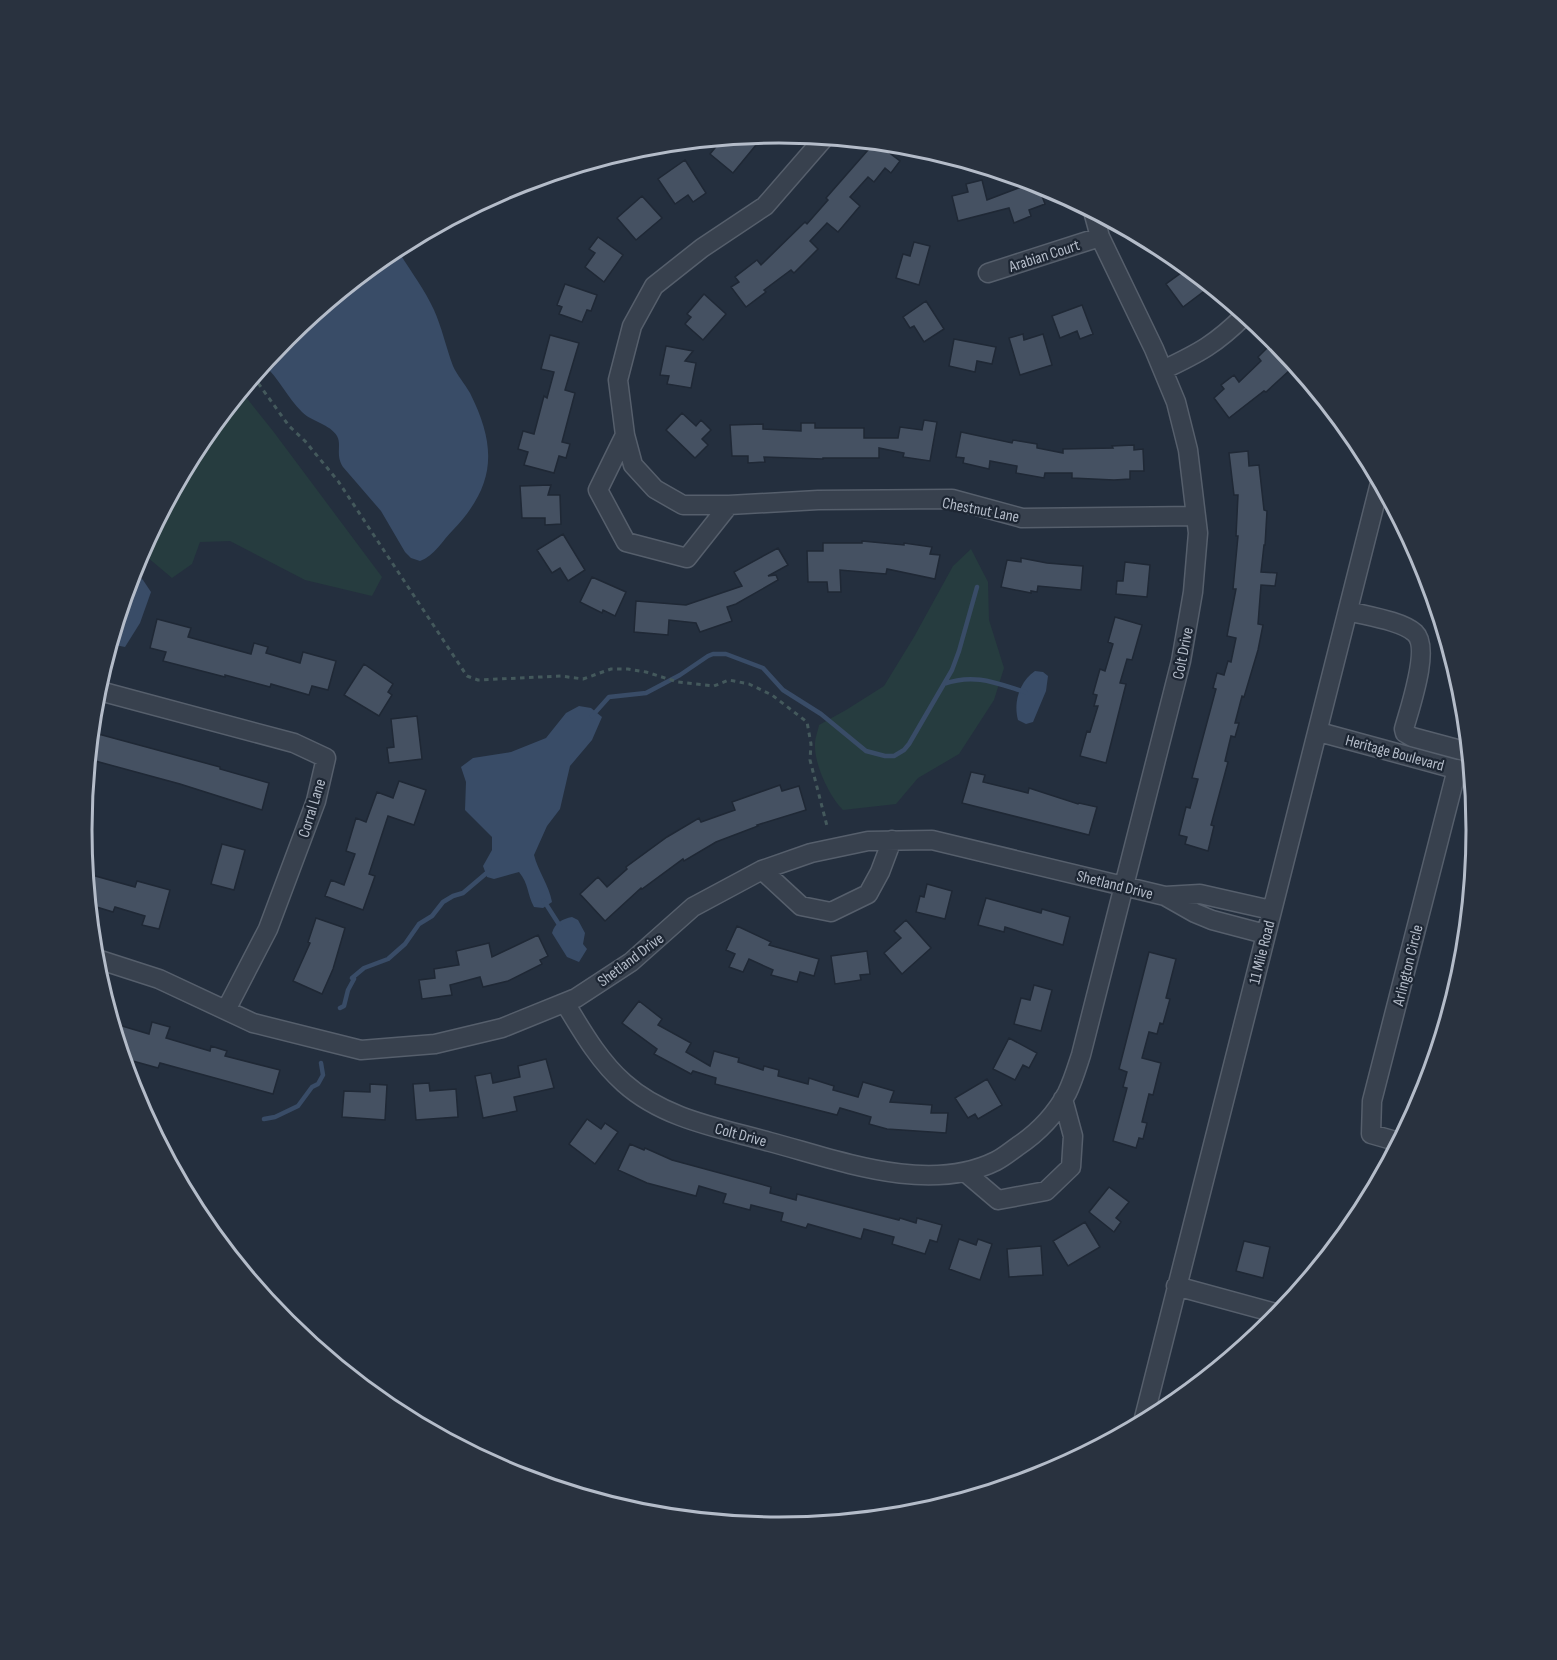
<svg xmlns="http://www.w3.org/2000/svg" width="1557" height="1660" font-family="'Sofia Sans Condensed',sans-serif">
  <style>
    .green { fill: #263c3f }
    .water { fill: #394c67 }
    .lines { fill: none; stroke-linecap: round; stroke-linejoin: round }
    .stream { stroke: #394c67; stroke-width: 4.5 }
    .building { fill: #455162; stroke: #1f2835; stroke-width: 1.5 }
    .minor-casing { stroke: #565f6c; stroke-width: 21 }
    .path { stroke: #44595c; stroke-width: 3; stroke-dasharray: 4.5 4.5; stroke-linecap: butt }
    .minor { stroke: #38414e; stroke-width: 18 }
    .labels { text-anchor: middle; stroke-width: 4.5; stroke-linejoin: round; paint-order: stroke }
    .street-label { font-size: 16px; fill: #b4bcc9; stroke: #1d2633 }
    .rim { fill: none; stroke: #b4bcc9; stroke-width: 3 }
  </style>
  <rect width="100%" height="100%" fill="#242f3e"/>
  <path class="green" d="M 241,391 L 273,431 L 382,577 L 372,596 L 305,580 L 230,541 L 200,542 L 192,564 L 172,578 L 140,551 L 199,442 Z
    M 971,549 L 988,582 L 989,620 L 1004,668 L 994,700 L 959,754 L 918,778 L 896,804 L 843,810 C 829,796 814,764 815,744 C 815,738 818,731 819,725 L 846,710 L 884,686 L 914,637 L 953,566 Z"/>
  <path class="water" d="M 396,247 C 408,268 424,288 434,310 C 442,328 446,347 453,366 C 457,375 465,384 470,393 C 497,447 496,485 453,530 C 443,540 434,556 420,561 L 411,558 L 405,552 L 381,511 L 343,467 C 335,455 342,445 337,436 C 330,424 312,422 302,412 C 287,397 279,378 263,364 L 286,337 Z
    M 132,569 L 143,580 L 151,592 L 140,623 L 125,647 L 110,644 Z
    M 1035,671 L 1043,672 L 1048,676 L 1046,691 L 1033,722 L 1026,724 L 1018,720 C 1013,702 1020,681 1035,671 Z
    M 579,706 L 591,708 L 602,717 L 592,740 L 570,766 L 560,809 L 547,826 L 534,855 C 538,871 549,885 552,902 L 543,908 L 534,907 C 527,894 529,884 519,872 L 494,879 L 487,877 L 483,866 L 492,850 L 492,837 L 465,810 L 466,782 L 461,767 L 473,758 L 511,752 L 546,738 L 566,713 Z
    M 572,917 L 578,920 L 585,933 L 583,944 L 587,949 L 579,962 L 567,957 L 552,933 C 555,923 562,919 572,917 Z"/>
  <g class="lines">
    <path class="stream" d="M 944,684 C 974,673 996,683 1025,692
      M 592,716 L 609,697 L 646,693 L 680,675 L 708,656 L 713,654 L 726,654 L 763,668 L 783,690 L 821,714 L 866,751 L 885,756 L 894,756 L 904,750 L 909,744 L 952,670 L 959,651 L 977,587
      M 544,901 L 560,926
      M 340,1008 L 344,1006 L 348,990 L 354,979 L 352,978 L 364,968 L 388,959 L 405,944 L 419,924 L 432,916 L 443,902 L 453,896 L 463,893 L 489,871
      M 264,1119 L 275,1117 L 298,1106 L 312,1087 L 318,1084 L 323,1075 L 321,1063"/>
  </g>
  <path class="building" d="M 765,134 L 733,173 L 710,154 L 723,138 Z
    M 875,142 L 900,161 L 891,173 L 885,168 L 874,182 L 868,177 L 850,197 L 860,206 L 838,232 L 827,223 L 810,241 L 818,249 L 794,273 L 791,270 L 764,290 L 766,292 L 746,307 L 731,287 L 739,282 L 735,277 L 757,260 L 761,265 L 805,222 L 807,224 L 828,200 L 826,198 Z
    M 685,160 L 706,193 L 693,202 L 688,195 L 675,204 L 658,179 Z
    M 982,180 L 987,200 L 1034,182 L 1037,183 L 1045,204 L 1029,210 L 1031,216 L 1014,223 L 1009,208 L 958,221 L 952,196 L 968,192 L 966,184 Z
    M 642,196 L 662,218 L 636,240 L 617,218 Z
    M 598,237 L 623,255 L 604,282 L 585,267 L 595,253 L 589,249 Z
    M 914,242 L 930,246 L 919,285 L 896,278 L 903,254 L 910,256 Z
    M 1188,268 L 1198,276 L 1207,289 L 1183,307 L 1166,284 Z
    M 565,284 L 597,295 L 591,311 L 587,310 L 582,322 L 559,314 L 562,307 L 557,305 Z
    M 704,294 L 726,314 L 703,340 L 685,324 L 691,317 L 687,314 Z
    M 926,301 L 944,329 L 924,342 L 914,326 L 910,328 L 903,317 Z
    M 1082,305 L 1093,334 L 1080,339 L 1077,331 L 1060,338 L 1052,316 Z
    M 1023,334 L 1024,340 L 1043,334 L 1052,365 L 1020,375 L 1009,338 Z
    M 550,335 L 579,343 L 565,390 L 575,393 L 562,442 L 570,444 L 566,458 L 559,456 L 554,473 L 524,465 L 528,452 L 518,449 L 523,431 L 534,434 L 544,396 L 547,398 L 554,372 L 541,369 Z
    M 954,339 L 996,347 L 992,364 L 977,361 L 975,372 L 949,366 Z
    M 1270,345 L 1291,369 L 1266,392 L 1264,391 L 1229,418 L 1214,398 L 1224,389 L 1221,385 L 1234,375 L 1239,382 L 1261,361 L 1258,357 Z
    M 666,346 L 693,351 L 685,361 L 696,363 L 691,388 L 667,384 L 669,376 L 660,375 Z
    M 682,413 L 696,426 L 701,420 L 711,430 L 702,439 L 708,445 L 695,458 L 666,430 Z
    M 924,420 L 937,422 L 930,461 L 903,457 L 904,453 L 879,448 L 879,458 L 823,458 L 823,459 L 764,457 L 765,462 L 748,463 L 748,456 L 732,456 L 730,425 L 763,424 L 763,429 L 801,431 L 801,423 L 815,423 L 815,428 L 864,428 L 864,438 L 898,438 L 900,427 L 922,430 Z
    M 961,432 L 1012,443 L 1013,440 L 1037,444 L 1037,448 L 1063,453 L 1063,449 L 1113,448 L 1112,446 L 1134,445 L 1134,450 L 1143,449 L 1144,471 L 1130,471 L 1130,479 L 1114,480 L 1072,478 L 1072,473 L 1045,473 L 1044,478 L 1016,473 L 1017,466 L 990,461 L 989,469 L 963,463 L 964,458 L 956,457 Z
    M 1248,451 L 1249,466 L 1259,465 L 1264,510 L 1267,511 L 1265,545 L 1264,545 L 1261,572 L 1277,573 L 1275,586 L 1261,585 L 1258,624 L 1263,625 L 1258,650 L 1244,697 L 1242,696 L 1235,723 L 1239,723 L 1235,737 L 1231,736 L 1225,761 L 1228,762 L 1211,825 L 1214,826 L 1208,851 L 1185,844 L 1187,837 L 1179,835 L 1186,807 L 1190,808 L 1198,779 L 1192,778 L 1216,689 L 1213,688 L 1217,673 L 1224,675 L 1228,661 L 1231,662 L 1236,638 L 1227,636 L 1236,589 L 1233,589 L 1238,536 L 1236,536 L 1238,495 L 1234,495 L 1229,453 Z
    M 551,485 L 548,495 L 560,495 L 561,524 L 545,525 L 545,518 L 522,518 L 520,486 Z
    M 563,534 L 585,570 L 568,581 L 560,568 L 552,573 L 537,550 Z
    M 862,541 L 904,545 L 904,543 L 932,547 L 930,554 L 940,555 L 935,579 L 887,569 L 886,574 L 840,570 L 841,592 L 828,592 L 827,582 L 808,582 L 807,551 L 823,551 L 823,543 L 862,543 Z
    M 778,548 L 788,565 L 768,576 L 776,575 L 778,580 L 736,604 L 727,607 L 732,621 L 700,632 L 696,623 L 669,620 L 668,635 L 634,632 L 636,601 L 686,605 L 742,586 L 734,572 Z
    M 1021,558 L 1047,563 L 1083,566 L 1081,590 L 1038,586 L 1037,592 L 1031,591 L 1031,593 L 1001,587 L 1007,560 L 1021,562 Z
    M 1125,562 L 1150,565 L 1147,597 L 1116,594 L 1117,581 L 1123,581 Z
    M 592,577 L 626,592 L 615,616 L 603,610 L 602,613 L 580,602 Z
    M 1115,617 L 1142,625 L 1132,660 L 1127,659 L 1120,683 L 1126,684 L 1106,763 L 1080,756 L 1087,731 L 1090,732 L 1098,706 L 1094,706 L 1097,695 L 1093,694 L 1100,669 L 1105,671 L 1113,644 L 1108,642 Z
    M 157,619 L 191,628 L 188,637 L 251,654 L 254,643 L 268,647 L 266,653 L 300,663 L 303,652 L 336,661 L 328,690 L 312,686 L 309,695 L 271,684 L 270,687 L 225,675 L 225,677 L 163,661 L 166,652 L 150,648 Z
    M 364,664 L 393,684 L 388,692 L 392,695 L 379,716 L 344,695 Z
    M 417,716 L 422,759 L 389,763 L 387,748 L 394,747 L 391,719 Z
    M 91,732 L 220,767 L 220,769 L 269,783 L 262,810 L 180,784 L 88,759 Z
    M 971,772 L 985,775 L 983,782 L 1028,793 L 1029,788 L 1078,804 L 1079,803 L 1097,807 L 1089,835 L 962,803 Z
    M 399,781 L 426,790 L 414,825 L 388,816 L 369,874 L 375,876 L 363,910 L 325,896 L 331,880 L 344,885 L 355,854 L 346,851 L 356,818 L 366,822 L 377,792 L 393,798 Z
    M 780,785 L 782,791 L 799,786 L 806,810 L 757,825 L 758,826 L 716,842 L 684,861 L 683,859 L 642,889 L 641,888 L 605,921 L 580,894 L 598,877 L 607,887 L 627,869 L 626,867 L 667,837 L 699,818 L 701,822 L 735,810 L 732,802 Z
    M 222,844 L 245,850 L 234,890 L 211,884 Z
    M 88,874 L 135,887 L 137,881 L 170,890 L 159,929 L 142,925 L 145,916 L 115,907 L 113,912 L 90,905 L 92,900 L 88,899 L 86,881 Z
    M 927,884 L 952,891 L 945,919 L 916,912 L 920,896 L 924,897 Z
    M 986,898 L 1041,913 L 1042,909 L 1070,917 L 1063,945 L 1005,927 L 1004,932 L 978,925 Z
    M 316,918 L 345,928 L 333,969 L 322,994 L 293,981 L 310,943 L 308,942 Z
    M 906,920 L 931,948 L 902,974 L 884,953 L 901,938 L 894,931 Z
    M 737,926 L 771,942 L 769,945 L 819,959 L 814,976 L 800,972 L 797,982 L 771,975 L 773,970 L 749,959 L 743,972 L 729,967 L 735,954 L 726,950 Z
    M 538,935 L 548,956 L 540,960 L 542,964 L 508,981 L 483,987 L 480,977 L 450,985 L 452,995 L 422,999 L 419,980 L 435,978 L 434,969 L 459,965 L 456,951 L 489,943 L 492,957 Z
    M 867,951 L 870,974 L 860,975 L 861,980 L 835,984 L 831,956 Z
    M 1149,952 L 1176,959 L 1166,998 L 1170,999 L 1163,1024 L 1160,1023 L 1157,1034 L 1149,1032 L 1142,1058 L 1161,1063 L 1153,1095 L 1149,1094 L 1142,1122 L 1147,1123 L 1143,1139 L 1139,1138 L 1136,1148 L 1113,1141 L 1127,1088 L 1123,1087 L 1127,1072 L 1119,1069 Z
    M 1034,985 L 1052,990 L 1041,1031 L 1014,1024 L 1021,998 L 1030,1000 Z
    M 639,1001 L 662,1019 L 658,1025 L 691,1043 L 686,1052 L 710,1066 L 714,1051 L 739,1058 L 738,1062 L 763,1070 L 764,1066 L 779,1070 L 778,1076 L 808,1084 L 809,1078 L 834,1086 L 833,1090 L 858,1097 L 863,1082 L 894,1091 L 890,1102 L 932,1105 L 931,1113 L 948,1113 L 946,1133 L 887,1129 L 869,1124 L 871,1117 L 840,1108 L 837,1115 L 715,1084 L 716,1078 L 693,1071 L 691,1074 L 654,1054 L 657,1049 L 622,1023 Z
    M 152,1022 L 170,1027 L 166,1038 L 210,1051 L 211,1046 L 227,1051 L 225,1056 L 280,1070 L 273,1094 L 160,1063 L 158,1068 L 122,1058 L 112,1023 L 149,1034 Z
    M 1009,1038 L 1037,1053 L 1029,1068 L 1023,1065 L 1015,1080 L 993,1069 Z
    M 546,1059 L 554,1088 L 514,1097 L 517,1111 L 483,1118 L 475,1076 L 491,1073 L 493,1083 L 520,1077 L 518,1066 Z
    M 987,1079 L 1002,1105 L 978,1119 L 975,1114 L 968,1118 L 955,1098 Z
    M 429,1083 L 430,1091 L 456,1089 L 458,1117 L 416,1120 L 413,1084 Z
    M 370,1084 L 387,1085 L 385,1120 L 342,1117 L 344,1091 L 370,1092 Z
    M 587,1119 L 601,1129 L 605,1123 L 618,1132 L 595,1164 L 569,1144 Z
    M 630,1144 L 644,1150 L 645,1148 L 672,1160 L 771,1187 L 770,1193 L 796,1200 L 797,1194 L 899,1220 L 900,1218 L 916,1223 L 917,1218 L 942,1225 L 937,1242 L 930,1240 L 925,1254 L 892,1244 L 894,1237 L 864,1229 L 861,1239 L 808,1224 L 806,1228 L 781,1221 L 783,1213 L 751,1205 L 750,1210 L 723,1203 L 726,1194 L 699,1186 L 696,1196 L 647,1183 L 618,1170 Z
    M 1109,1187 L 1129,1202 L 1116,1218 L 1121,1222 L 1114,1232 L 1089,1212 Z
    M 1085,1222 L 1100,1247 L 1068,1266 L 1053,1241 Z
    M 959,1239 L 976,1245 L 978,1239 L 992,1244 L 980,1280 L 949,1269 Z
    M 1244,1241 L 1270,1247 L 1263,1278 L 1236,1271 Z
    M 1041,1246 L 1043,1275 L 1009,1277 L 1007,1249 Z"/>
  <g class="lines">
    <g class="minor-casing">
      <path id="minor" d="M 825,137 L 765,206 L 702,248 L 654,286 L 632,326 L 618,380 L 625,435 L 633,465 L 655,489 L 683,505 L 729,505 L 818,500 L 952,499 L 1022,518 L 1196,516
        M 988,273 L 1100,237
        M 1163,370 C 1199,353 1216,344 1245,315
        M 625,435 L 598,490 L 626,542 L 687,558 L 729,505
        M 1348,611 C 1367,616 1402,621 1415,633 C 1431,648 1409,710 1404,729 L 1405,733 L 1412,737 L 1468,752
        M 96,690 L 294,743 L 326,758 L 316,801 L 268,929 L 226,1010
        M 1319,732 L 1470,773
        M 762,870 L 801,906 L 831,912 L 868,894 L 880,872 L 892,840
        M 1165,896 L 1200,894 L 1271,910
        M 94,958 L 159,979 L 253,1023 L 361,1050 L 435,1044 L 502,1028 L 576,998 L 631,962 L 693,907 L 762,870 L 811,853 L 868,841 L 932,840 L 1165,896 L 1195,913 L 1212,920 L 1265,934
        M 565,1003 C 582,1031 599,1061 624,1083 C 664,1119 720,1128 770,1142 C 838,1160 928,1195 996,1161 C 1004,1157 1011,1151 1018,1146 C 1039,1132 1055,1115 1067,1093 C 1073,1081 1077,1067 1081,1055 L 1181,661 L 1193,592 L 1198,533 L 1188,450 L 1176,402 L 1154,349 L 1100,237 L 1093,211
        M 1399,1142 L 1371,1134 L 1372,1101 L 1457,769
        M 965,1172 L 998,1200 L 1046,1191 L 1071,1167 L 1073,1136 L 1063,1099
        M 1176,1286 L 1279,1314
        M 1143,1422 L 1380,483"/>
    </g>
    <path class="path" d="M 253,376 L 289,426 L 305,441 L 338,481 L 467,676 L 478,680 L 561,676 L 583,679 L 611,669 L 628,669 L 646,672 L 678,682 L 714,686 L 729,680 L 749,684 L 772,695 L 807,722 L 811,744 L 810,760 L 827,826"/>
    <use href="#minor" class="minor"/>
  </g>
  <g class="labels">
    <g class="street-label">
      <text transform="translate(1044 255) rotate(-18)" y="6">Arabian Court</text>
      <text transform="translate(981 509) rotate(11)" y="6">Chestnut Lane</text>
      <text transform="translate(1182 653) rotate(-79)" y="6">Colt Drive</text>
      <text transform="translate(1395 752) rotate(15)" y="6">Heritage Boulevard</text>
      <text transform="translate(311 808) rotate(-73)" y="6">Corral Lane</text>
      <text transform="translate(1115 884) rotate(14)" y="6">Shetland Drive</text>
      <text transform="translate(1261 952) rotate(-76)" y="6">11 Mile Road</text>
      <text transform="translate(630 959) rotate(-37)" y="6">Shetland Drive</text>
      <text transform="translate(1407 965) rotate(-76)" y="6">Arlington Circle</text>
      <text transform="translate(741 1134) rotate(15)" y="6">Colt Drive</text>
    </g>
  </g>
  <path d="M0 0H1557V1660H0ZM92 830a687 687 0 1 1 1374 0a687 687 0 1 1-1374 0Z" fill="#29323f" fill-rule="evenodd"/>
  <path class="rim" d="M92 830a687 687 0 1 1 1374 0a687 687 0 1 1-1374 0Z"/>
</svg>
